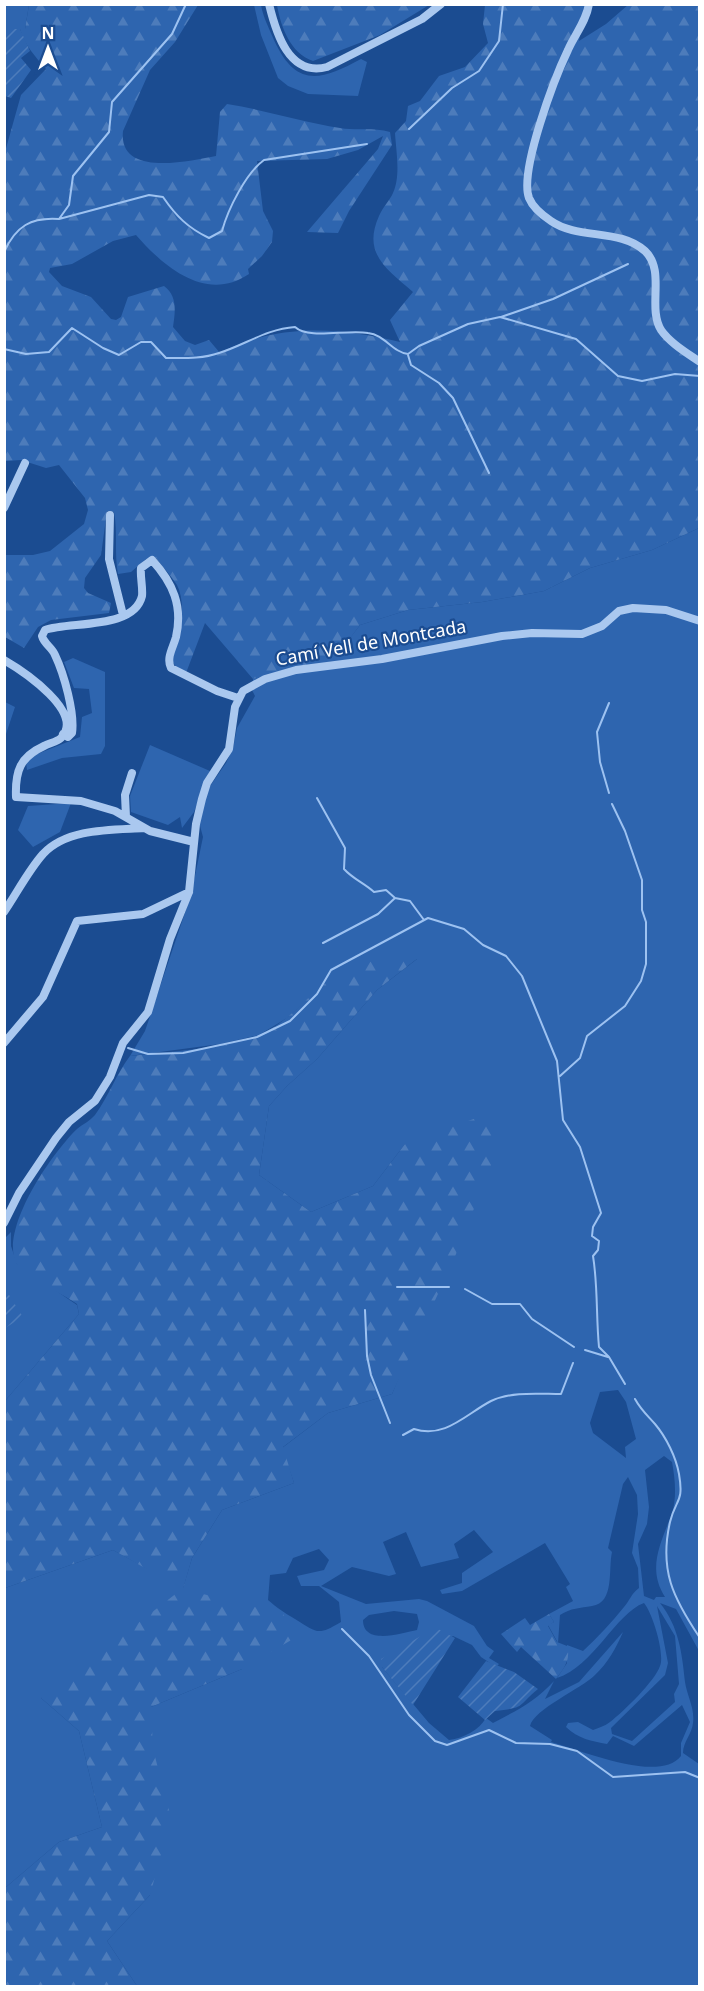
<svg xmlns="http://www.w3.org/2000/svg" width="704" height="1991" font-family="'Noto Sans',sans-serif">
  <style>
    .grass { fill: #2e65af; fill-rule: evenodd }
    .forest { fill: url(#forest-firs) }
    .garden { fill: url(#garden-furrows) }
    .lines { fill: none; stroke-linecap: round; stroke-linejoin: round }
    .stream { stroke: #9dc2f1; stroke-width: 2 }
    .minor { stroke: #aac8ef; stroke-width: 8 }
    .labels { text-anchor: middle; stroke-width: 4.5; stroke-linejoin: round; paint-order: stroke }
    .street-label { font-size: 18px; fill: #fff; stroke: #1b4c91 }
  </style>
  <defs>
    <pattern id="forest-firs" width="22" height="20" patternUnits="userSpaceOnUse" patternTransform="scale(1.5)"><rect width="22" height="20" fill="#2e65af"/><path d="M5 1l3.5 6h-7zM16 11l3.5 6h-7z" fill="#4d7cbb"/></pattern>
    <pattern id="garden-furrows" width="10" height="10" patternUnits="userSpaceOnUse" patternTransform="scale(1.5)"><rect width="10" height="10" fill="#2e65af"/><path d="M-1 1l2-2M0 10L10 0M9 11l2-2" fill="none" stroke="#4d7cbb"/></pattern>
  </defs>
  <rect width="100%" height="100%" fill="#1b4c91"/>
  <path class="grass" d="M 4,5 L 29,5 L 25,29 L 5,29 Z
    M 254,5 L 261,5 C 263,17 269,28 274,40 C 296,88 320,81 361,59 L 367,62 L 358,96 L 308,94 L 288,86 L 278,78 L 261,35 Z
    M 699,528 L 699,1651 L 676,1609 L 660,1603 C 679,1627 682,1653 685,1682 C 687,1696 695,1708 693,1723 C 692,1734 683,1742 683,1753 L 699,1764 L 699,1986 L 137,1986 L 107,1941 L 150,1895 L 151,1707 L 242,1669 L 41,1698 L 79,1731 L 102,1827 L 59,1842 L 5,1888 L 5,1588 L 113,1550 L 183,1588 L 192,1558 L 222,1510 L 294,1483 L 282,1448 L 328,1413 L 392,1394 L 412,1346 L 405,1144 L 373,1186 L 311,1212 L 259,1175 L 269,1106 L 287,1086 L 317,1059 L 377,990 L 417,959 L 312,996 L 287,1018 L 259,1035 L 220,1044 L 130,1056 L 145,1031 L 191,895 L 203,837 L 199,822 L 208,789 L 226,763 L 233,748 L 237,728 L 255,696 L 252,690 L 253,679 L 332,661 L 360,625 L 408,610 L 482,602 L 544,591 L 590,568 L 652,550 ZM 618,1390 L 626,1402 L 636,1439 L 625,1447 L 626,1458 L 593,1433 L 590,1423 L 600,1392 ZM 664,1456 L 672,1462 C 675,1478 677,1497 672,1513 C 662,1541 646,1568 665,1597 L 656,1597 L 654,1600 L 644,1596 L 638,1544 L 647,1524 L 649,1507 L 645,1470 ZM 628,1477 L 637,1495 L 638,1514 L 632,1553 L 638,1568 L 639,1588 C 631,1594 630,1600 624,1607 C 611,1623 598,1637 583,1651 L 567,1645 L 567,1663 L 557,1678 C 593,1667 616,1613 644,1603 C 653,1614 665,1654 660,1666 C 655,1681 623,1712 610,1722 C 605,1726 598,1728 593,1730 L 578,1722 L 568,1723 L 566,1727 C 578,1739 592,1741 607,1744 L 613,1736 L 634,1746 L 682,1705 L 690,1722 L 681,1743 L 681,1756 C 659,1784 581,1750 551,1742 L 552,1740 L 530,1726 C 534,1709 581,1689 595,1675 C 608,1663 616,1648 623,1632 L 579,1682 L 545,1699 L 554,1681 C 536,1701 516,1711 493,1723 L 486,1718 C 479,1730 464,1738 449,1740 L 429,1723 L 382,1667 L 453,1636 L 472,1645 L 481,1657 L 496,1667 L 499,1664 L 489,1658 L 494,1651 L 487,1646 L 474,1626 L 427,1601 L 419,1599 L 366,1604 L 321,1586 L 352,1567 L 389,1576 L 396,1574 L 383,1542 L 406,1532 L 421,1567 L 459,1558 L 454,1544 L 474,1530 L 493,1552 L 462,1573 L 462,1583 L 440,1590 L 442,1594 L 462,1591 L 545,1543 L 570,1584 L 566,1587 L 573,1601 L 549,1614 L 554,1622 L 548,1625 L 558,1643 L 560,1615 C 571,1608 580,1608 592,1606 C 615,1603 608,1569 612,1552 L 608,1548 L 623,1484 ZM 319,1549 L 329,1560 L 324,1570 L 297,1576 L 301,1586 L 319,1586 L 339,1602 L 341,1622 C 317,1636 318,1633 295,1619 C 285,1613 277,1608 268,1600 L 270,1575 L 286,1573 L 293,1558 ZM 657,1606 L 675,1636 L 679,1684 L 674,1694 L 675,1702 L 632,1741 L 612,1734 L 611,1728 L 665,1675 L 668,1663 ZM 394,1611 L 417,1614 L 419,1622 L 417,1630 C 402,1633 363,1646 363,1620 L 369,1615 Z
    M 73,658 L 105,672 L 105,746 L 101,754 L 62,758 L 27,770 L 26,762 L 32,756 L 80,737 L 82,717 L 92,713 L 89,689 L 74,688 L 64,662 Z
    M 5,702 L 15,707 L 5,737 Z
    M 150,745 L 210,771 L 194,812 L 182,828 L 180,817 L 168,825 L 131,812 L 130,796 Z
    M 71,803 L 60,832 L 33,847 L 18,830 L 28,806 Z
    M 11,1232 L 11,1246 L 17,1264 L 77,1305 L 79,1314 L 5,1401 L 4,1239 Z"/>
  <path class="forest" d="M 29,5 L 198,5 L 175,42 L 150,70 L 123,131 C 118,178 189,161 216,156 L 220,112 L 227,104 C 265,110 302,122 340,128 C 357,131 373,127 390,132 L 392,145 L 349,211 L 338,233 L 307,232 L 378,149 L 383,136 L 358,150 L 327,159 L 257,161 L 263,211 L 273,231 L 272,242 L 262,256 L 248,269 L 249,274 C 206,303 164,267 136,235 L 113,241 L 72,264 L 50,268 L 49,272 L 62,286 L 91,297 L 111,319 L 116,320 L 121,317 L 128,297 L 164,286 C 178,296 175,313 173,327 L 185,341 L 195,345 L 209,340 L 220,353 C 278,323 338,327 400,342 L 390,320 L 413,292 C 387,269 362,254 379,216 C 383,207 390,200 393,193 C 401,176 396,150 395,133 L 406,121 L 408,106 L 420,101 L 439,76 L 465,67 L 488,43 L 483,24 L 485,5 L 585,5 L 579,41 L 606,24 L 628,5 L 699,5 L 699,528 L 652,550 L 590,568 L 544,591 L 482,602 L 408,610 L 360,625 L 333,661 L 253,679 L 205,623 L 186,673 L 176,667 L 172,661 C 178,640 188,606 177,585 C 171,576 163,567 156,558 L 146,559 L 131,572 L 118,574 C 114,553 118,533 114,512 L 107,511 L 101,555 L 85,578 L 84,588 L 88,593 L 111,603 L 109,613 L 51,620 L 38,627 L 24,648 L 5,637 L 4,555 L 33,555 L 50,551 L 84,524 L 88,510 L 85,498 L 59,465 L 46,468 L 21,460 L 5,461 L 5,152 L 21,95 L 46,69 C 35,56 25,46 20,29 L 25,29 Z
    M 277,5 L 277,4 L 429,5 L 380,35 L 313,61 C 290,53 281,27 277,5 Z
    M 418,958 L 377,990 L 317,1059 L 287,1086 L 269,1106 L 259,1175 L 311,1212 L 373,1186 L 405,1144 L 490,1113 L 496,1153 L 454,1259 L 392,1394 L 328,1413 L 283,1447 L 294,1483 L 222,1510 L 192,1558 L 183,1589 L 283,1614 L 298,1636 L 242,1669 L 151,1707 L 153,1749 L 171,1818 L 150,1895 L 107,1941 L 137,1986 L 5,1986 L 5,1888 L 59,1842 L 102,1827 L 79,1731 L 41,1698 L 182,1589 L 113,1550 L 5,1588 L 5,1401 L 79,1314 L 77,1304 C 61,1292 27,1280 16,1263 C 0,1228 52,1153 77,1129 C 83,1124 90,1121 95,1115 C 109,1096 116,1074 130,1056 C 172,1051 218,1050 258,1035 C 295,1021 314,983 350,968 C 372,958 395,959 418,958 Z
    M 549,1614 L 554,1622 L 548,1626 L 557,1642 L 567,1646 C 571,1660 564,1668 556,1679 L 521,1647 L 517,1652 L 501,1634 L 525,1618 L 530,1625 Z"/>
  <path class="garden" d="M 4,26 L 5,29 L 20,29 L 30,51 L 21,58 L 31,70 L 11,98 L 5,96 Z
    M 4,1287 L 23,1317 L 5,1328 L 4,1328 Z
    M 433,1629 L 438,1629 L 455,1638 L 413,1705 L 382,1667 L 381,1659 Z
    M 486,1661 L 514,1672 L 538,1689 C 515,1708 527,1707 495,1711 L 485,1720 L 458,1697 Z"/>
  <g class="lines">
    <path class="stream" d="M 409,129 L 452,88 L 479,71 L 499,41 L 503,4
      M 59,219 L 149,195 L 163,197 C 176,216 188,228 209,238 L 222,231 C 228,209 246,173 264,160 L 367,144
      M 4,252 C 16,226 31,217 59,219 L 69,205 L 73,176 L 109,132 L 112,102 L 172,34 L 186,4
      M 501,317 L 553,299 L 628,264
      M 4,349 L 26,354 L 49,352 L 72,328 L 103,348 L 119,355 L 141,342 L 151,342 L 166,358 C 184,358 202,359 219,353 C 245,345 266,329 295,327 C 309,340 347,329 368,333 C 385,335 392,352 408,354 L 419,346 L 468,324 L 500,317 L 576,339 L 618,376 L 642,381 L 675,374 L 700,376
      M 408,355 L 411,365 L 439,383 L 453,398 L 489,473
      M 609,703 L 597,732 L 600,762 L 609,793
      M 317,798 L 345,848 L 344,869 C 353,879 364,883 374,892 L 386,890 L 395,898 L 410,901 L 424,920
      M 323,943 L 378,914 L 395,898
      M 128,1048 L 148,1054 L 183,1053 L 257,1037 L 290,1021 L 317,994 L 331,970 L 428,918 L 464,929 L 483,945 L 506,956 L 522,976 L 557,1061 L 563,1120 L 580,1147 L 601,1213 L 593,1227 L 592,1236 L 599,1241 L 598,1250 L 593,1256 C 598,1286 596,1317 599,1347 L 609,1357 L 625,1384
      M 560,1076 L 580,1058 L 587,1036 L 625,1006 L 641,981 L 646,964 L 646,922 L 642,910 L 642,880 L 625,831 L 612,804
      M 397,1287 L 449,1287
      M 465,1289 L 492,1304 L 520,1304 L 532,1319 L 574,1347
      M 365,1310 L 367,1356 L 371,1375 L 390,1423
      M 585,1350 L 608,1357
      M 635,1399 C 641,1410 647,1415 655,1424 C 666,1437 676,1457 679,1474 C 684,1503 676,1498 670,1522 C 659,1570 673,1598 700,1638
      M 403,1435 L 414,1429 C 445,1439 466,1414 491,1401 C 512,1391 539,1394 561,1394 L 573,1363
      M 342,1629 L 369,1656 L 409,1715 L 435,1741 L 447,1745 L 489,1730 L 516,1743 L 550,1744 L 577,1751 L 613,1777 L 685,1772 L 700,1778"/>
    <path class="minor" d="M 269,4 C 276,33 289,77 327,67 L 422,19 L 441,4
      M 589,4 C 586,22 575,34 568,50 C 555,77 519,171 529,198 C 533,208 542,215 551,221 C 578,240 620,228 645,251 C 666,271 647,307 661,330 C 670,343 687,353 700,362
      M 4,508 L 25,463
      M 110,515 L 109,559 L 123,615
      M 4,660 C 23,671 86,713 61,738 C 57,742 49,743 44,746 C 20,757 15,771 16,797 L 81,801 L 115,811 L 150,831 L 194,842
      M 63,734 L 68,737 L 72,733 C 75,713 64,674 55,655 C 52,647 44,644 42,636 L 45,630 C 69,621 134,630 142,596 C 143,587 140,577 141,568 L 152,560 C 173,583 183,606 176,637 C 173,648 166,658 171,668 L 217,691 L 238,698
      M 126,817 L 125,795 L 132,773
      M 4,912 C 17,893 28,871 43,854 C 67,828 112,830 144,828
      M 4,1043 L 43,997 L 77,921 L 143,914 L 189,892
      M 4,1223 L 19,1193 L 56,1138 L 69,1122 L 95,1101 L 110,1077 L 123,1043 L 148,1012 L 170,939 L 189,892 L 196,824 L 202,799 L 207,783 L 229,749 L 235,707 L 243,691 L 265,679 L 296,670 L 382,659 L 502,636 L 532,633 L 582,634 L 602,626 L 619,611 L 633,608 L 666,610 L 700,621"/>
  </g>
  <g class="labels">
    <g class="street-label">
      <text transform="translate(371 643) rotate(-10)" y="6">Camí Vell de Montcada</text>
    </g>
  </g>
  <rect width="704" height="1991" fill="none" stroke="#ffffff" stroke-width="12"/>
  <g transform="translate(48 48)" stroke="#1b4c91" stroke-width="4.5" paint-order="stroke">
  <path d="M0-4.5L10 22L0 15L-10 22Z" fill="#ffffff"/>
  <text y="-9" font-size="16" font-weight="bold" text-anchor="middle" fill="#ffffff">N</text>
  </g>
</svg>
